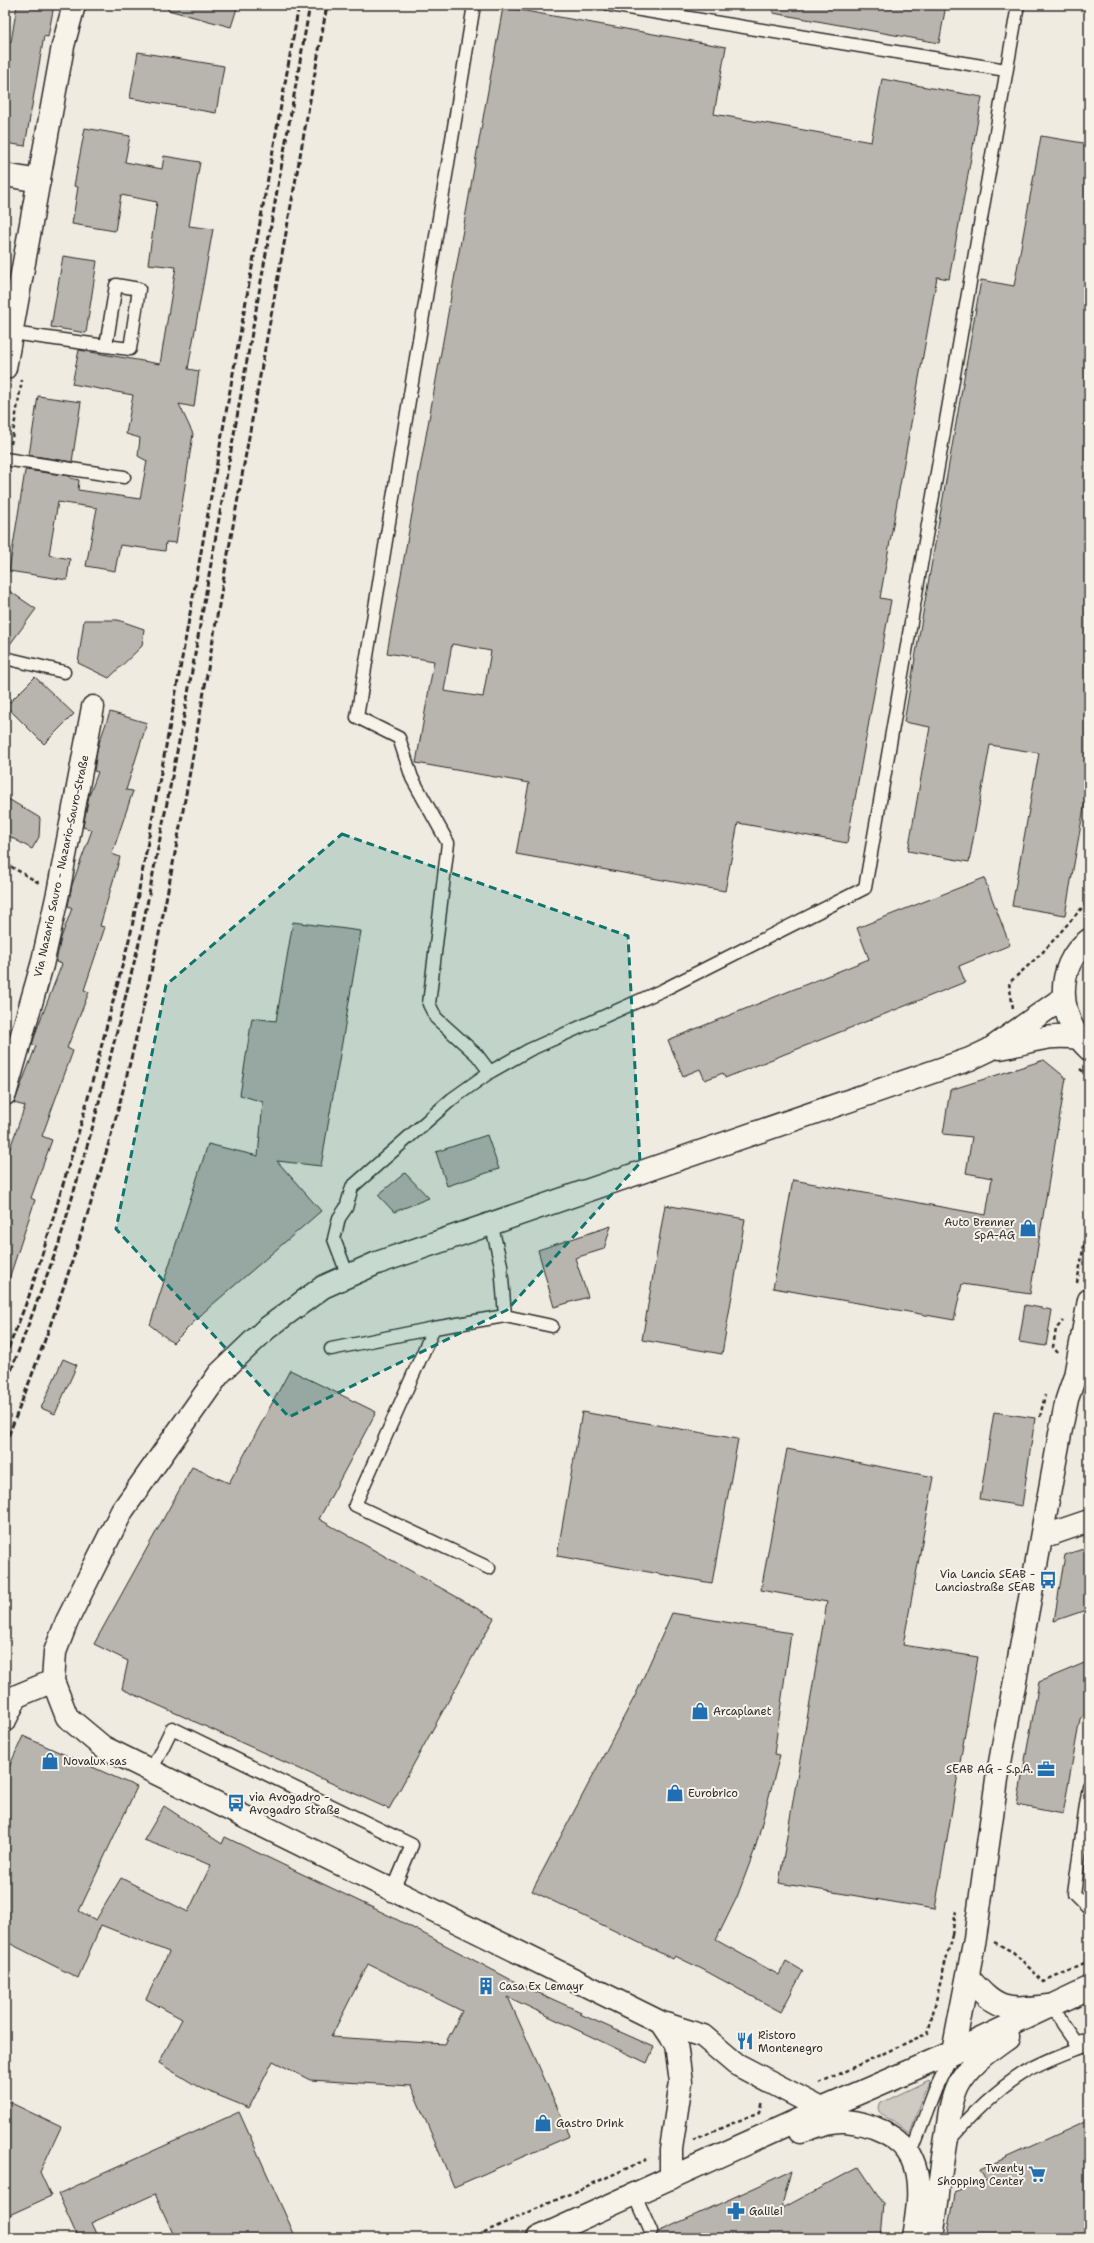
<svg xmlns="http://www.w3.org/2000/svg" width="1094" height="2243" font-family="'Shantell Sans',sans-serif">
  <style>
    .green { fill: #cfcbc2; stroke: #7d7b76 }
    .building { fill: #b8b5ae; stroke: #2b2b2b; fill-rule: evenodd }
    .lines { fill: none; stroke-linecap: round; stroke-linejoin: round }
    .lane-casing { stroke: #2b2b2b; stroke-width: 15 }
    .street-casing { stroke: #2b2b2b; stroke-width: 25 }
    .secondary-casing { stroke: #2b2b2b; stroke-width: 25 }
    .primary-casing { stroke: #2b2b2b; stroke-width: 25 }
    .path { stroke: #2b2b2b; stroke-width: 2.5; stroke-dasharray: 4 3; stroke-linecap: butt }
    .lane { stroke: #f7f3e8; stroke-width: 12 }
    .street { stroke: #f7f3e8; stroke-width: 22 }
    .secondary { stroke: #f7f3e8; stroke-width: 22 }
    .primary { stroke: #f7f3e8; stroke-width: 22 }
    .rail { stroke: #2b2b2b; stroke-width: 3; stroke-dasharray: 6 3; stroke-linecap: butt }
    .marked { fill: #0f766e; fill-opacity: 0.2; stroke: #0f766e; stroke-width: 3; stroke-dasharray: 8 5; stroke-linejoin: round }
    .labels { text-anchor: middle; stroke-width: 4; stroke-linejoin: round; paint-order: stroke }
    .street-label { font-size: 11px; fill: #2b2b2b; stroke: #f7f3e8 }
    .poi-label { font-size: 11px; fill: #2b2b2b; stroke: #f7f3e8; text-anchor: start }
  </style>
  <rect width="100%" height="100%" fill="#efebe0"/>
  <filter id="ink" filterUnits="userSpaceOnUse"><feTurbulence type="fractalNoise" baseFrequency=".025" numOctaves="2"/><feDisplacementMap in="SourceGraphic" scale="8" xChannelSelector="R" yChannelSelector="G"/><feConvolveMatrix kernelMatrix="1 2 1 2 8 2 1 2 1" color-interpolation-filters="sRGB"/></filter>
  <g filter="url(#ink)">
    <path class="green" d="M 929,2080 L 930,2083 L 924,2092 L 910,2133 C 905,2130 901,2125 897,2123 C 889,2118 874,2115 881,2103 Z"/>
    <path class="building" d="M 17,5 L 54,5 L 48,37 L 44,36 L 25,146 L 5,143 L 5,41 L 11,42 Z
      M 169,5 L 238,5 L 231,27 L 168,10 Z
      M 773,5 L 946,5 L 939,43 L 773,13 Z
      M 503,7 L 726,47 L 714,114 L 871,142 L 882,79 L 982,97 L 949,279 L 937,277 L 880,598 L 891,600 L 847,843 L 738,823 L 725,891 L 516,854 L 529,783 L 416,763 L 434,661 L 387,653 ZM 452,644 L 491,651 L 483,697 L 444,691 Z
      M 138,52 L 224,66 L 216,113 L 130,98 Z
      M 85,128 L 130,136 L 125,162 L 162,169 L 164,156 L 200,162 L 189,226 L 213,229 L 188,369 L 199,371 L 194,407 L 179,404 L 193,434 L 176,543 L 166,542 L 165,551 L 120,545 L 115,571 L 86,566 L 97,508 L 58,502 L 49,555 L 70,559 L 67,580 L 9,571 L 25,471 L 26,470 L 70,476 L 70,478 L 79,480 L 78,490 L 140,499 L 147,461 L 138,456 L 140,438 L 126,434 L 133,395 L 72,384 L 79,350 L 160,364 L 176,267 L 148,264 L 157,202 L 121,195 L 115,231 L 72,224 L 78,187 L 74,186 Z
      M 1041,136 L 1089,144 L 1089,779 L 1065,915 L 1012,906 L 1039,753 L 990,745 L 969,862 L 908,851 L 930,727 L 904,722 L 981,280 L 1014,286 Z
      M 63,256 L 97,261 L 86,333 L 51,327 Z
      M 38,396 L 81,402 L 72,462 L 29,455 Z
      M 5,588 L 36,609 L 5,651 Z
      M 84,620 L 118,620 L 144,629 L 142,646 L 109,678 L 78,663 Z
      M 35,677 L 74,714 L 44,744 L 6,706 Z
      M 110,712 L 147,723 L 126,790 L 133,791 L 112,854 L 120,857 L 100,926 L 105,927 L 84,990 L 89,992 L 67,1048 L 73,1051 L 42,1136 L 52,1140 L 31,1198 L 35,1200 L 8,1282 L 5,1282 L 5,1162 L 25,1106 L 14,1103 L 36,1046 L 32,1045 L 38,1026 L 62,964 L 56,962 L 61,938 L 72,908 L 68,906 L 72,885 L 92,830 L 83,827 L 89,796 L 98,772 L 94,771 L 98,746 Z
      M 5,797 L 40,818 L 39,837 L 32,849 L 5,834 Z
      M 984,878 L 1010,945 L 959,966 L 965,982 L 725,1078 L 723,1073 L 705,1080 L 700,1069 L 683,1076 L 668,1040 L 869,959 L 857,928 Z
      M 293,922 L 361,931 L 321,1166 L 277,1161 L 321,1211 L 205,1311 L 173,1343 L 150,1325 L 208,1144 L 258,1156 L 263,1102 L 240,1095 L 252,1018 L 276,1021 Z
      M 1044,1060 L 1066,1078 L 1030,1294 L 962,1284 L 954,1320 L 773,1288 L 793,1180 L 986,1215 L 992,1178 L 966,1173 L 972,1137 L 943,1134 L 950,1090 Z
      M 487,1135 L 499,1169 L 447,1186 L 436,1152 Z
      M 405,1173 L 429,1198 L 394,1212 L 378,1195 Z
      M 665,1205 L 745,1219 L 722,1354 L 642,1340 Z
      M 611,1226 L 604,1249 L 575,1258 L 588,1297 L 554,1307 L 538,1250 Z
      M 1025,1305 L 1052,1310 L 1046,1346 L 1019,1342 Z
      M 63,1359 L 77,1365 L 55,1414 L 41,1408 Z
      M 290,1370 L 376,1412 L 319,1519 L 494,1618 L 389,1809 L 122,1689 L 128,1661 L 94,1644 L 192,1467 L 229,1483 Z
      M 582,1412 L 738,1439 L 712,1583 L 557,1556 Z
      M 994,1412 L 1035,1418 L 1022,1506 L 980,1499 Z
      M 787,1449 L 934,1477 L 903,1645 L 978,1657 L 935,1909 L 779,1883 L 827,1602 L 761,1590 Z
      M 1089,1547 L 1089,1609 L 1054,1621 L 1065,1555 Z
      M 672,1613 L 791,1633 L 774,1754 L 780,1755 L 755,1849 L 737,1897 L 716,1940 L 779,1975 L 786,1961 L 803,1971 L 781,2012 L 702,1969 L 675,1956 L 673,1959 L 532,1891 L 636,1694 Z
      M 1089,1661 L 1089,1708 L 1080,1719 L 1063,1814 L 1017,1805 L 1039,1682 Z
      M 23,1736 L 137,1787 L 79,1911 L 96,1920 L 121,1878 L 188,1912 L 211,1865 L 144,1840 L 164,1806 L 222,1844 L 225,1837 L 392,1917 L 521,1985 L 581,2012 L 580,2014 L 654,2047 L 647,2063 L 508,1997 L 570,2136 L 454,2187 L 411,2086 L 310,2080 L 273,2061 L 249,2108 L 200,2088 L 159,2063 L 182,2019 L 146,1999 L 169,1952 L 101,1925 L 78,1978 L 5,1941 L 5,1776 ZM 368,1964 L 462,2011 L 445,2044 L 331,2037 Z
      M 5,2100 L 61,2127 L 40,2172 L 51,2196 L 5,2217 Z
      M 239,2112 L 296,2238 L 175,2238 L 155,2194 L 91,2223 L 98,2238 L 78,2238 L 58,2194 Z
      M 1089,2120 L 1089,2238 L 947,2238 L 955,2193 L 987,2180 L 981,2169 Z
      M 859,2167 L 884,2204 L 881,2238 L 653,2238 L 658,2232 L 791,2171 L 781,2209 Z"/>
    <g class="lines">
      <g class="lane-casing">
        <path id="lane" d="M 610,5 L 1006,70
          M 116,285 L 139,289 L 130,349 L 106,346 Z
          M 12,333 L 106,346
          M 5,459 L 124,477
          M 5,658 L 64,672
          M 490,1072 L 529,1050 L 663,990 L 865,888 L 1018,5
          M 491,1223 L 501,1265 L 505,1316
          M 348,1276 L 334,1239 L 339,1218 L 346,1208 L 352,1187 L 452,1099 L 490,1072 L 477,1055 L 436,1018 L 429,1004 L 448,843 L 412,778 L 399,738 L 357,717 L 474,5
          M 434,1328 L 355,1505 L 489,1568
          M 331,1349 L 434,1328 L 505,1316 L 552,1326
          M 151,1771 L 172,1728 L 412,1845 L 393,1890
          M 1086,1805 L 1089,1786
          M 1089,1805 L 1086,1805 L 1074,1894 L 1089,1909
          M 1053,2005 L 1063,2025 L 1075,2042 L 1089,2040
          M 948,2142 C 969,2117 994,2092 1022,2074 C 1042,2061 1067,2053 1089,2044
          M 910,2156 L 935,2090 L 953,2053
          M 635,2195 L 651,2231"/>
      </g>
      <g class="street-casing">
        <path id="street" d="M 5,175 L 39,181
          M 1000,1048 C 1030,1043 1046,1033 1078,1038
          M 5,1094 L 42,965 L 58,893 L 93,707
          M 1042,1537 L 1089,1521
          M 5,1720 L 17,1696 L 53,1681
          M 662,2023 L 676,2044 L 681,2082 L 671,2149 L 671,2178
          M 822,2109 L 736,2064 L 703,2036 L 662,2023 L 103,1747 L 67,1717 L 53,1681 L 55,1652 L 67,1621 L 122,1511 L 219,1374 L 266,1329 L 323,1287 L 377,1263 L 970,1059 L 989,1050 L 1063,998"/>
      </g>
      <g class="secondary-casing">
        <path id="secondary" d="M 5,368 L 63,46 L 74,5
          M 1089,940 C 1053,966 1058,1021 1089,1049
          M 968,1977 C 997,2011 1005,2011 1048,2006
          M 953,2052 L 975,1938 L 997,1779 L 1060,1434 L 1067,1399 L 1075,1376 L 1089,1300"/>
      </g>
      <g class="primary-casing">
        <path id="primary" d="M 800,2132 C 814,2127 829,2120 845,2121 C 869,2123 901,2135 912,2159 C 923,2183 917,2213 913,2238
          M 538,2238 L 822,2109 L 953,2052 L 1089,1988
          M 932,2238 C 937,2203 941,2167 947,2132 C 949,2117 951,2099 958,2085 C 969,2064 990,2050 1008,2037"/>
      </g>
      <path class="path" d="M 11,444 L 22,380
        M 5,863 L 39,883
        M 1013,1008 L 1009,983 L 1042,953 L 1089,900
        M 1080,1069 L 1089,1076
        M 1077,1283 L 1089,1217
        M 1058,1353 L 1053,1347 L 1056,1329 L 1063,1321
        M 1040,1417 L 1045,1395
        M 952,1935 L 956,1911
        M 994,1942 L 1013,1952 L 1044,1982 L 1089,1962
        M 819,2083 L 928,2033 L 952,1935 L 954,1936
        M 693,2140 L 759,2112 L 762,2101
        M 471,2238 L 650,2158"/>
      <use href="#lane" class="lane"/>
      <use href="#street" class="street"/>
      <use href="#secondary" class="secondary"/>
      <use href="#primary" class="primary"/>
      <path class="rail" d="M 5,1357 L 29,1296 L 46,1242 L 83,1117 L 131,932 L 172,714 L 299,5
        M 5,1387 L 59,1243 L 94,1122 L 141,935 L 184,716 L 310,5
        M 5,1444 C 47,1340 83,1235 113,1128 C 162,949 191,765 223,582 C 257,390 293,197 327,5"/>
    </g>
  </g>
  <path class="marked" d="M 342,834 L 628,936 L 640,1163 L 507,1310 L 289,1417 L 116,1229 L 166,985 Z"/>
  <defs>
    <g id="shop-bare" transform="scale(1.38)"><path d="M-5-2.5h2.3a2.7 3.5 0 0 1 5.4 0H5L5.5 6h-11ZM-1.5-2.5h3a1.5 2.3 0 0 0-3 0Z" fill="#1f6fb2" stroke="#f7f3e8" stroke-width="2.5" paint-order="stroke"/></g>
    <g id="bus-bare" transform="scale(1.38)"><path d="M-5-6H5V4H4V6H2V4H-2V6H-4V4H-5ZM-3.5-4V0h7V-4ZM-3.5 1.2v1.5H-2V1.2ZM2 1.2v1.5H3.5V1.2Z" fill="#1f6fb2" stroke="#f7f3e8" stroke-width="2.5" paint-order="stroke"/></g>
    <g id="office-bare" transform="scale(1.38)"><path d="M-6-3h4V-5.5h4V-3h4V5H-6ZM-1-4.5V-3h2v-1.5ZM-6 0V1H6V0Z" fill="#1f6fb2" stroke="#f7f3e8" stroke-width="2.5" paint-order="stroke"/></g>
    <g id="building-bare" transform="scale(1.38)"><path d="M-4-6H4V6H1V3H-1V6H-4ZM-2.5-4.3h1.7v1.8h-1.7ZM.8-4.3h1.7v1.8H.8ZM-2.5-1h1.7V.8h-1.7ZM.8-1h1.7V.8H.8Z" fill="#1f6fb2" stroke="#f7f3e8" stroke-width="2.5" paint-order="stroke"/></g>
    <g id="restaurant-bare" transform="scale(1.38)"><path d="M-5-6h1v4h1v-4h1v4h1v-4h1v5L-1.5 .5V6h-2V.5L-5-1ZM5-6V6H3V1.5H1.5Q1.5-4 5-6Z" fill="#1f6fb2" stroke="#f7f3e8" stroke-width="2.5" paint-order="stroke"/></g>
    <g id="supermarket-bare" transform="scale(1.38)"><path d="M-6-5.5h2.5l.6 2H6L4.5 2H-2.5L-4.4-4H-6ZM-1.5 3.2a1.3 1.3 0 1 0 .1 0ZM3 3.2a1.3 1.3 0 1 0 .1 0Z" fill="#1f6fb2" stroke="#f7f3e8" stroke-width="2.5" paint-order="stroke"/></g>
    <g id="pharmacy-bare" transform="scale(1.38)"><path d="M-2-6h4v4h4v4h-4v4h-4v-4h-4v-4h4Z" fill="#1f6fb2" stroke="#f7f3e8" stroke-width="2.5" paint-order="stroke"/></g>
  </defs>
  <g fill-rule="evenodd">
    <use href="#shop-bare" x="1028" y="1228"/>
    <use href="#bus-bare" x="1048" y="1580"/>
    <use href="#shop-bare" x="700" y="1711"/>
    <use href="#shop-bare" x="50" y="1761"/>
    <use href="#office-bare" x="1046" y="1769"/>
    <use href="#shop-bare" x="675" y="1793"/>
    <use href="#bus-bare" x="236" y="1803"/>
    <use href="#building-bare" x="486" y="1986"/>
    <use href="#restaurant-bare" x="745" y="2041"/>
    <use href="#shop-bare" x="543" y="2123"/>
    <use href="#supermarket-bare" x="1037" y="2174"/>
    <use href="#pharmacy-bare" x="736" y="2211"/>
  </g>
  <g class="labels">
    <g class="street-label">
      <text transform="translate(61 866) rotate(-78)" y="4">Via Nazario Sauro - Nazario-Sauro-Straße</text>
    </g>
    <g class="poi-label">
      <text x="1015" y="1226" text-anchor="end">Auto Brenner<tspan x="1015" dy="13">SpA-AG</tspan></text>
      <text x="1035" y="1578" text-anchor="end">Via Lancia SEAB -<tspan x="1035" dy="13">Lanciastraße SEAB</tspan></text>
      <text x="713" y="1715">Arcaplanet</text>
      <text x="63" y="1765">Novalux sas</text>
      <text x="1033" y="1773" text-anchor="end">SEAB AG - S.p.A.</text>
      <text x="688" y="1797">Eurobrico</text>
      <text x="249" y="1801">via Avogadro -<tspan x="249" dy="13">Avogadro Straße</tspan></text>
      <text x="499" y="1990">Casa Ex Lemayr</text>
      <text x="758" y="2039">Ristoro<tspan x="758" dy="13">Montenegro</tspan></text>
      <text x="556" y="2127">Gastro Drink</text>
      <text x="1024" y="2172" text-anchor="end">Twenty<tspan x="1024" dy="13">Shopping Center</tspan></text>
      <text x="749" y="2215">Galilei</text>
    </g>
  </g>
  <rect width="1094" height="2243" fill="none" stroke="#f7f3e8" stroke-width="20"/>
  <rect x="10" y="10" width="1074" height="2223" fill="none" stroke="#2b2b2b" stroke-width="1.5" filter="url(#ink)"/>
</svg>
